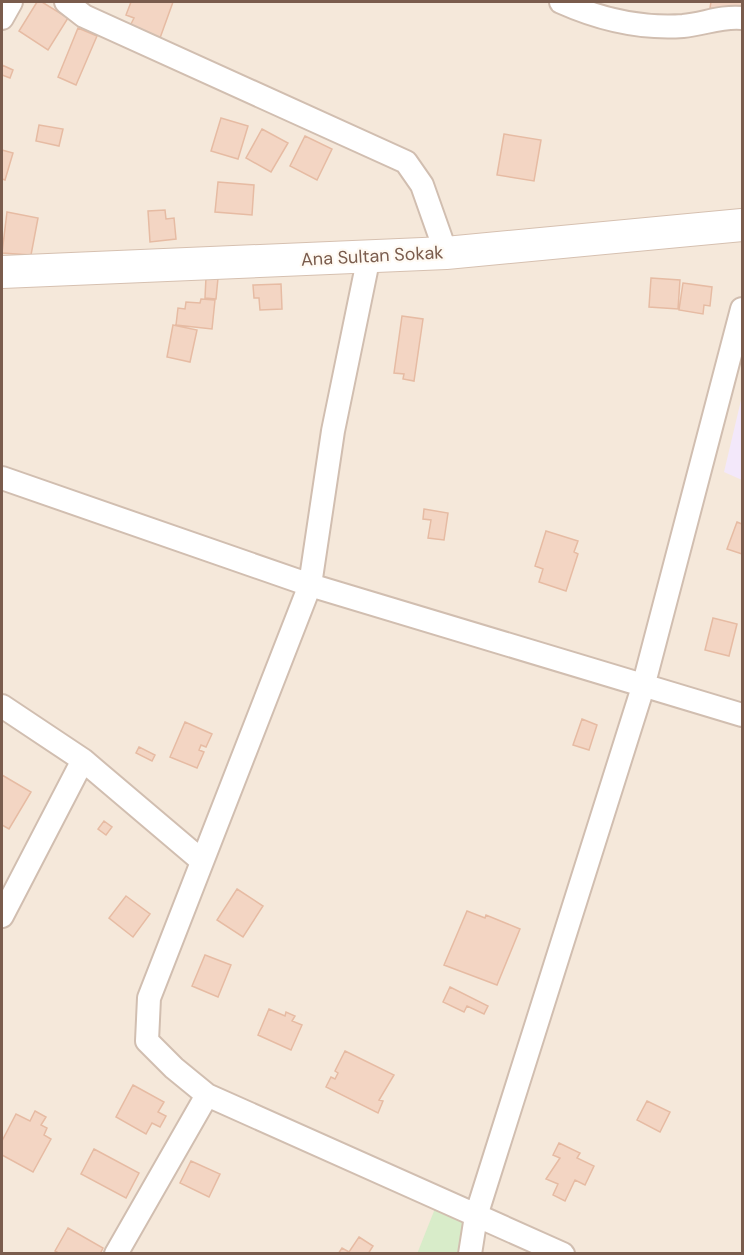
<svg xmlns="http://www.w3.org/2000/svg" width="744" height="1255" font-family="'DM Sans',sans-serif">
  <style>
    .residential { fill: #f5e8da }
    .education { fill: #f3e8fa }
    .green { fill: #d8ecc9 }
    .building { fill: #f3d5c3; stroke: #e6bba3; stroke-width: 1.5 }
    .lines { fill: none; stroke-linecap: round; stroke-linejoin: round }
    .street-casing { stroke: #d1beb0; stroke-width: 26 }
    .secondary-casing { stroke: #d6c0b0; stroke-width: 34 }
    .street { stroke: #fff; stroke-width: 22 }
    .secondary { stroke: #fff; stroke-width: 32 }
    .labels { text-anchor: middle; stroke-width: 4.5; stroke-linejoin: round; paint-order: stroke }
    .street-label { font-size: 18px; fill: #7a5c4d; stroke: #fffaf3 }
  </style>
  <rect width="100%" height="100%" fill="#fdf6ec"/>
  <path class="residential" d="M 2,2 L 742,2 L 742,1253 L 2,1253 Z"/>
  <path class="education" d="M 742,396 L 742,480 L 724,472 Z"/>
  <path class="green" d="M 438,1201 L 464,1214 L 464,1253 L 417,1254 Z"/>
  <path class="building" d="M 37,2 L 42,2 L 68,18 L 48,50 L 19,31 Z
    M 131,2 L 173,2 L 160,38 L 130,26 L 134,18 L 126,15 Z
    M 711,2 L 742,2 L 742,10 L 710,8 Z
    M 78,28 L 97,36 L 76,85 L 58,77 Z
    M 2,65 L 13,70 L 10,78 L 2,75 Z
    M 221,118 L 248,126 L 238,159 L 211,151 Z
    M 39,125 L 63,129 L 59,146 L 36,141 Z
    M 262,129 L 288,143 L 271,172 L 246,158 Z
    M 504,134 L 541,140 L 534,181 L 497,175 Z
    M 305,136 L 332,149 L 317,180 L 290,166 Z
    M 2,150 L 13,153 L 5,180 L 2,179 Z
    M 218,182 L 254,185 L 252,215 L 215,212 Z
    M 165,210 L 166,219 L 174,218 L 176,239 L 150,242 L 148,211 Z
    M 7,212 L 38,218 L 31,255 L 2,253 Z
    M 206,277 L 218,278 L 216,299 L 205,298 Z
    M 651,278 L 680,280 L 678,309 L 649,307 Z
    M 683,283 L 712,287 L 710,306 L 704,305 L 703,314 L 679,310 Z
    M 281,284 L 282,309 L 260,310 L 259,298 L 254,298 L 253,285 Z
    M 201,299 L 215,300 L 212,329 L 176,325 L 178,308 L 185,309 L 186,302 L 200,303 Z
    M 402,316 L 423,319 L 414,381 L 403,379 L 404,374 L 394,373 Z
    M 173,325 L 197,330 L 190,362 L 167,357 Z
    M 424,509 L 448,513 L 444,540 L 428,538 L 431,520 L 423,519 Z
    M 737,522 L 742,524 L 742,554 L 727,549 Z
    M 546,531 L 578,541 L 574,552 L 578,554 L 566,591 L 539,582 L 543,569 L 535,566 Z
    M 713,618 L 737,624 L 729,656 L 705,650 Z
    M 582,719 L 597,725 L 589,750 L 573,745 Z
    M 185,722 L 212,734 L 206,747 L 201,745 L 199,750 L 204,752 L 197,768 L 170,757 Z
    M 139,747 L 155,755 L 152,761 L 136,753 Z
    M 2,775 L 31,792 L 9,829 L 2,825 Z
    M 104,821 L 112,827 L 106,835 L 98,829 Z
    M 237,889 L 263,906 L 243,937 L 217,920 Z
    M 126,896 L 150,914 L 133,937 L 109,918 Z
    M 467,911 L 485,918 L 486,915 L 520,929 L 497,985 L 444,965 Z
    M 205,955 L 231,965 L 218,997 L 192,986 Z
    M 450,987 L 488,1006 L 484,1014 L 467,1006 L 464,1012 L 443,1002 Z
    M 269,1009 L 285,1016 L 286,1012 L 295,1016 L 292,1021 L 302,1025 L 291,1050 L 258,1035 Z
    M 345,1051 L 394,1075 L 379,1100 L 383,1101 L 378,1113 L 326,1087 L 331,1077 L 335,1079 L 338,1073 L 335,1071 Z
    M 133,1085 L 164,1102 L 158,1112 L 166,1116 L 160,1127 L 152,1123 L 146,1134 L 116,1117 Z
    M 647,1101 L 670,1112 L 660,1132 L 637,1120 Z
    M 35,1111 L 46,1117 L 41,1125 L 47,1128 L 44,1135 L 51,1139 L 33,1172 L 2,1155 L 2,1141 L 16,1114 L 30,1121 Z
    M 559,1143 L 580,1153 L 577,1158 L 594,1166 L 585,1185 L 575,1180 L 565,1201 L 553,1195 L 558,1184 L 546,1179 L 560,1158 L 553,1155 Z
    M 94,1149 L 139,1173 L 126,1198 L 81,1174 Z
    M 191,1161 L 220,1174 L 209,1197 L 180,1183 Z
    M 68,1228 L 103,1248 L 100,1254 L 60,1254 L 55,1251 Z
    M 359,1237 L 373,1246 L 368,1254 L 338,1254 L 342,1248 L 349,1252 Z"/>
  <g class="lines">
    <g class="street-casing">
      <path id="street" d="M 66,2 L 84,16 L 406,162 L 422,185 L 446,253
        M 561,2 C 599,19 640,29 683,26 C 704,24 721,16 742,18
        M 2,18 L 11,2
        M 2,478 L 310,585 L 742,715
        M 2,706 L 83,760 L 2,916
        M 83,760 L 202,861
        M 207,1095 L 563,1254
        M 116,1254 L 207,1095 L 174,1068 L 147,1041 L 149,998 L 310,585 L 333,431 L 369,256
        M 470,1254 L 476,1216 L 643,687 L 742,309"/>
    </g>
    <g class="secondary-casing">
      <path id="secondary" d="M 2,272 L 446,253 L 742,225"/>
    </g>
    <use href="#street" class="street"/>
    <use href="#secondary" class="secondary"/>
  </g>
  <g class="labels">
    <g class="street-label">
      <text transform="translate(372 256) rotate(-3)" y="6">Ana Sultan Sokak</text>
    </g>
  </g>
  <rect width="744" height="1255" fill="none" stroke="#7a5c4d" stroke-width="6"/>
</svg>
